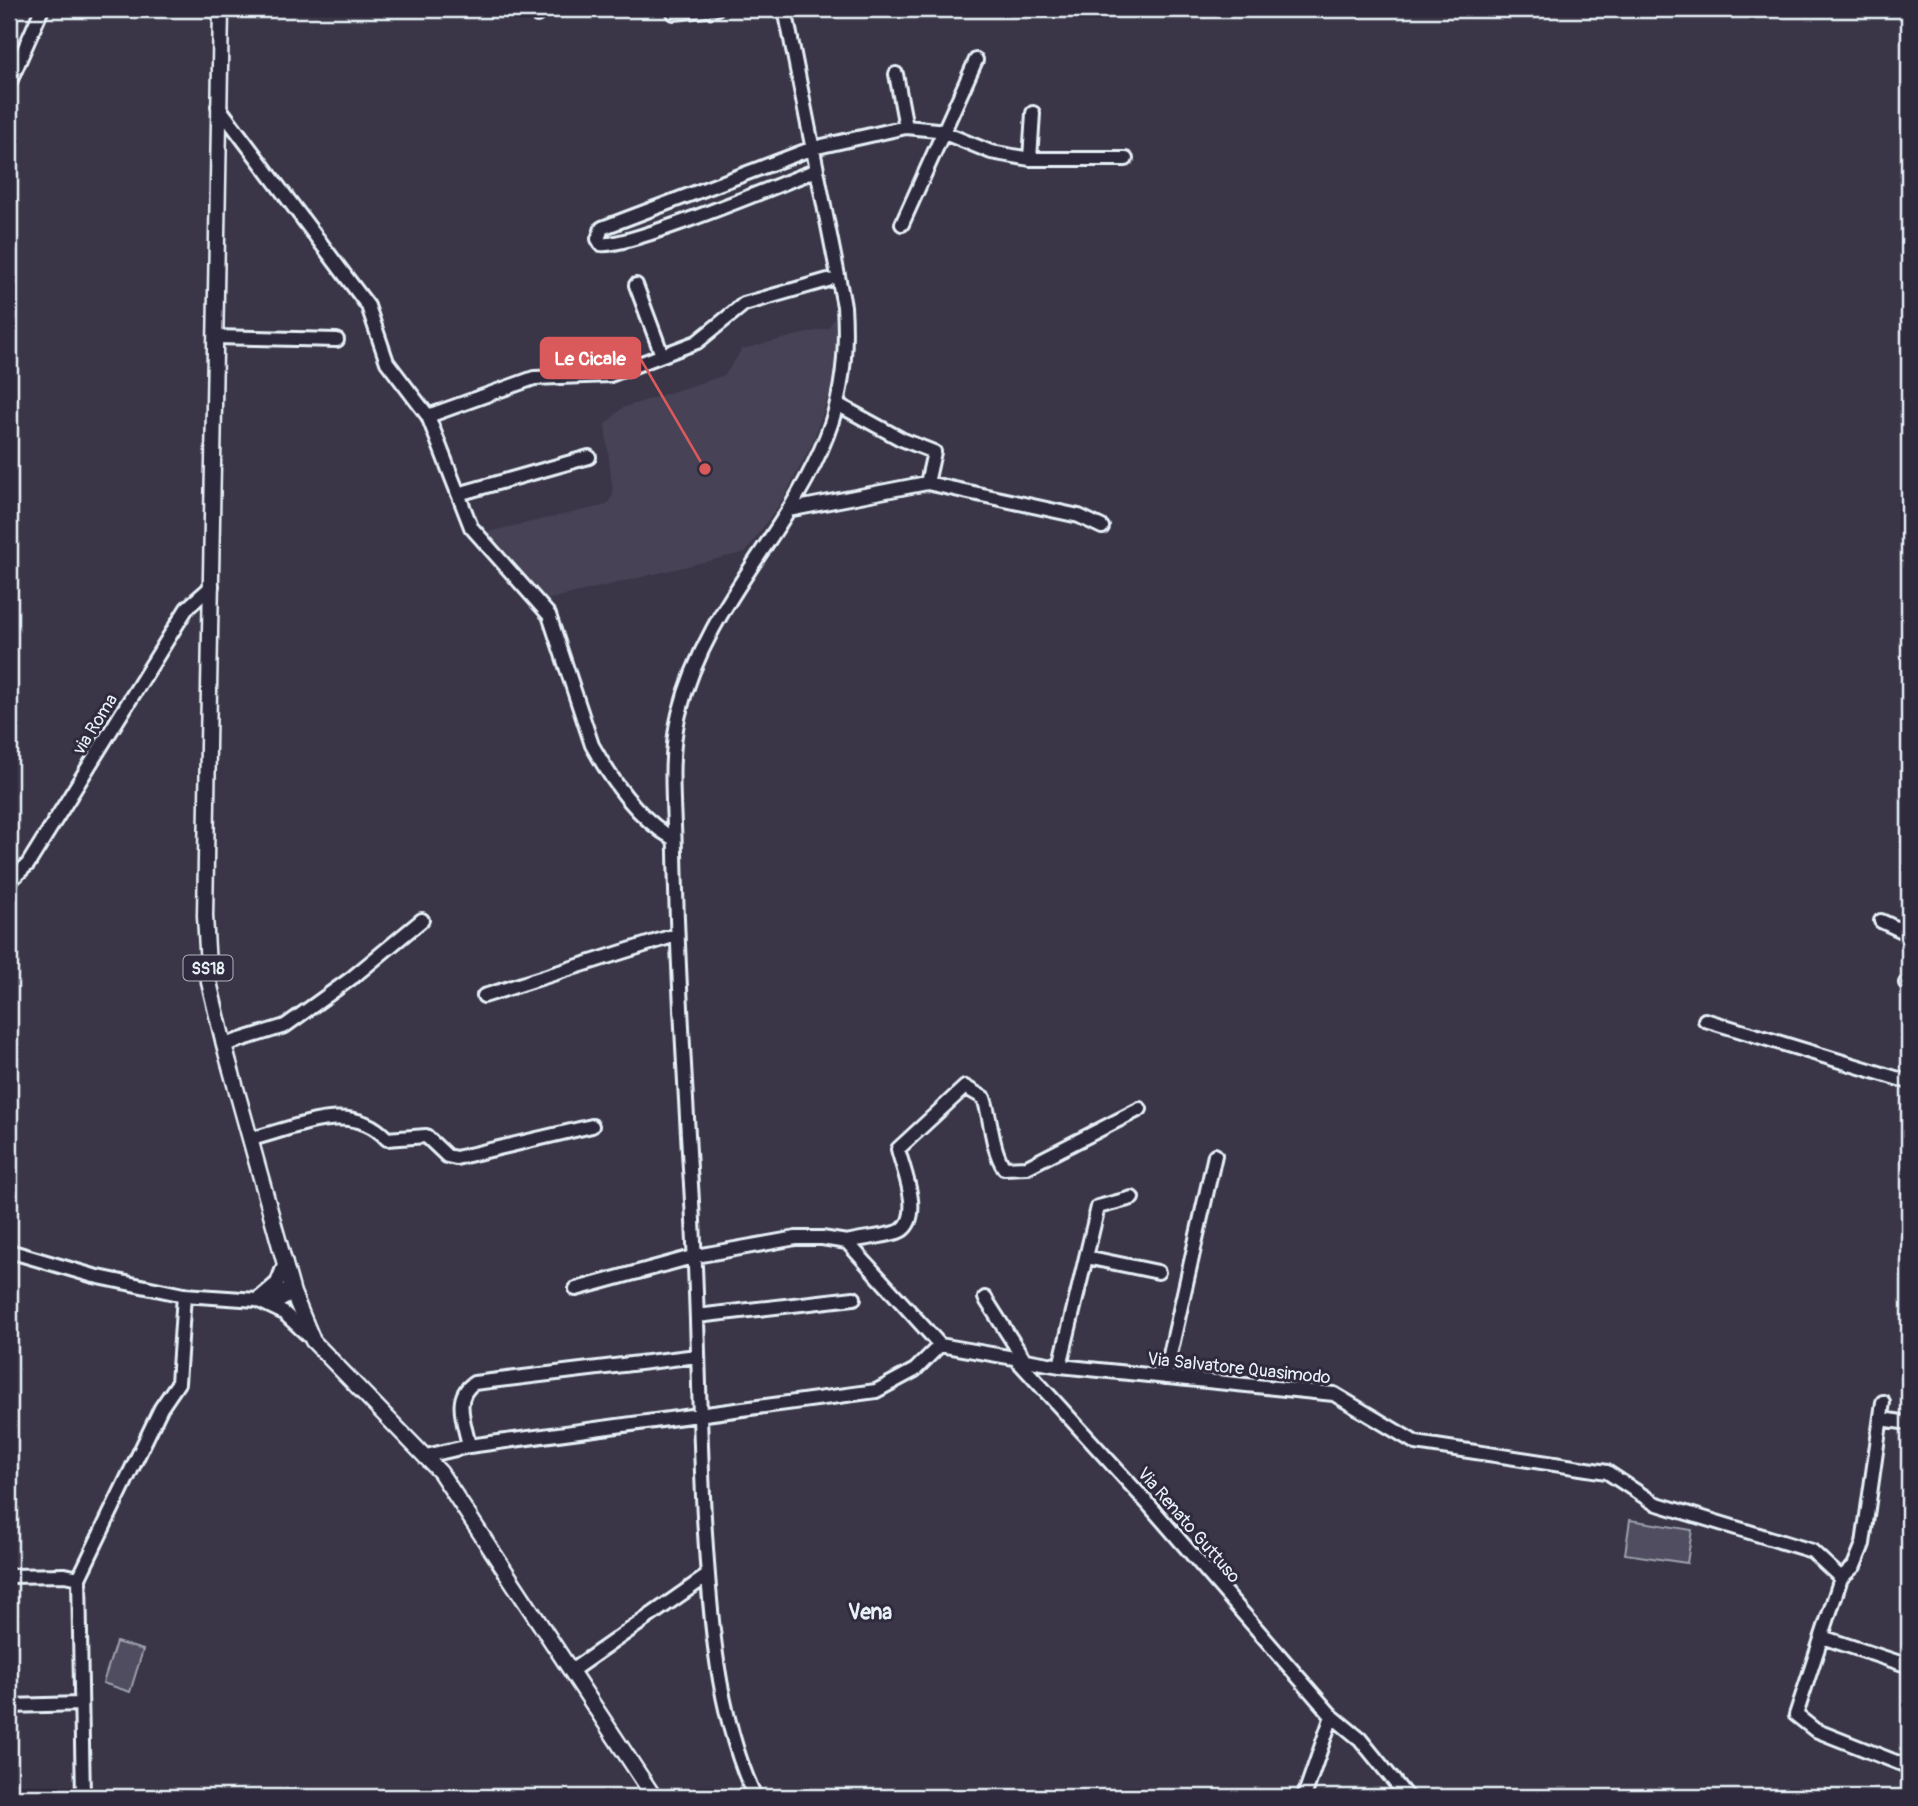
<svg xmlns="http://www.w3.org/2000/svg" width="1918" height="1806" font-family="Pangolin,sans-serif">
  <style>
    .built { fill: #464354 }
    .green { fill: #504e5f; stroke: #9ca0ac; stroke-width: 2 }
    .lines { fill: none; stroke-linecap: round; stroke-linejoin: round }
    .minor-casing { stroke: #e8f1f8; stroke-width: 18 }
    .major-casing { stroke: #e8f1f8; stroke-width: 19 }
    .minor { stroke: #2f2a3d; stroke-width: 12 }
    .major { stroke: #2f2a3d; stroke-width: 14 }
    .labels { text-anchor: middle; stroke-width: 6; stroke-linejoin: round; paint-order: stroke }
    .shield { fill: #2f2a3d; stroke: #b0b5c0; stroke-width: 2 }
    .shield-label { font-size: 16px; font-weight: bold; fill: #e8f1f8 }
    .street-label { font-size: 18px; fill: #e8f1f8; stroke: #2f2a3d }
    .quarter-label { font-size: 21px; font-weight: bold; fill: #e8f1f8; stroke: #2f2a3d }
    .leader { fill: none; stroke: #da5a5c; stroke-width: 2.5 }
    .callout-dot { fill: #da5a5c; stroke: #2f2a3d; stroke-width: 2.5 }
    .callout { fill: #da5a5c; stroke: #da5a5c; stroke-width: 2.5 }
    .callout-label { font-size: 19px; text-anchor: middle; font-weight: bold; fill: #fff }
  </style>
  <rect width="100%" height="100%" fill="#3a3648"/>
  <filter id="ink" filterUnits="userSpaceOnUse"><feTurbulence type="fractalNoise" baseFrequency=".0143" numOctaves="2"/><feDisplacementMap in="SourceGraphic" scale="14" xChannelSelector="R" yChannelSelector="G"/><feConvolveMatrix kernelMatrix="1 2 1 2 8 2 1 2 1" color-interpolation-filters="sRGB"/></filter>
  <g filter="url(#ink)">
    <path class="built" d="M 839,311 L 835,377 L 812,444 L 784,497 L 746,552 L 546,600 L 487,532 L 607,505 L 613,494 L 605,425 L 622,408 L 725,375 L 742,349 L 828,328 Z"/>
    <path class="green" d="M 1630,1520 L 1692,1530 L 1687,1563 L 1625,1554 Z
      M 116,1642 L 143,1650 L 130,1692 L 103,1683 Z"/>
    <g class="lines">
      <g class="minor-casing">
        <path id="minor" d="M 537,9 L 537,15
          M 674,13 L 716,9
          M 896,74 L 906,127
          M 9,84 L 42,9
          M 218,106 L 368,306 L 387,362 L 428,416 L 471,527 L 549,615 L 592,745 C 612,781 638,819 674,839
          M 1030,159 L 1033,113
          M 817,170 C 782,183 626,249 601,244 L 598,239 L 602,228 L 813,148 L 906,127 L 937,130 L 991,152 L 1030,159 L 1126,159
          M 902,224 L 976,60
          M 636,285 L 662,355
          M 216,337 L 337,340
          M 837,404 L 901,439 L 934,452 L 927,483
          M 428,416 L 534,378 L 610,375 L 697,342 L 744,304 L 828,280
          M 458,494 L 589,457
          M 788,510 L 927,483 L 1079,516 L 1102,527
          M 9,882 L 28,864 L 187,608 L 212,586
          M 1881,921 L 1909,934
          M 1906,983 L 1909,984
          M 484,996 L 676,935
          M 1705,1020 L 1909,1082
          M 224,1045 L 285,1026 L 353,977 L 422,920
          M 251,1139 C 296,1128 351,1099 387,1139 L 426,1136 L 447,1156 L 456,1158 L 592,1126
          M 847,1242 C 860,1238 893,1236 902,1230 C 923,1214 903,1170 898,1149 L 965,1087 L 984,1098 C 992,1122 991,1147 1004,1168 L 1027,1167 L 1140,1109
          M 9,1251 L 94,1276 L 184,1295 L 257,1300
          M 1086,1257 L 1158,1272
          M 285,1263 L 277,1283 L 257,1300 L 284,1313 L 311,1338
          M 576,1289 L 696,1256 L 796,1238 L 822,1238 L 847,1242 L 940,1345 L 1060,1366 L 1334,1394 L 1416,1443 L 1607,1472 L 1654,1503 L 1812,1551 L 1841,1578 L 1796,1715 L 1815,1730 L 1909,1767
          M 985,1298 L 1025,1361
          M 267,1303 L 280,1301 L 293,1293 L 280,1290 L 267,1294
          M 697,1316 L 854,1298
          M 1017,1360 L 1150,1506 L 1332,1716 L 1360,1739 L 1407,1797
          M 1060,1366 L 1098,1207 L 1132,1198
          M 1165,1377 L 1215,1155
          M 1881,1419 L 1909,1423
          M 469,1446 C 465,1424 452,1397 474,1383 L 697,1356
          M 426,1456 L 469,1446 L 876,1391 L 915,1370 L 940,1345
          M 9,1576 L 65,1575 L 79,1578
          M 1841,1578 L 1854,1566 L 1863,1544 L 1883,1402
          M 1822,1637 L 1909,1666
          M 571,1671 L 707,1576
          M 9,1706 L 81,1704
          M 83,1797 L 79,1578 L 161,1408 L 178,1383 L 184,1295
          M 755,1797 C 715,1710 710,1612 704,1517 C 698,1401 698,1285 690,1169 C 684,1064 677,958 675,852 C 674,807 668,758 679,714 C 707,602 788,536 827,435 C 843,394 847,349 844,306 L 785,9
          M 1304,1797 L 1332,1716"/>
      </g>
      <g class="major-casing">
        <path id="major" d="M 221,9 L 205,916 L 209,982 L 224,1045 L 293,1293 L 313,1341 L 440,1472 L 654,1797"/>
      </g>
      <use href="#minor" class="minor"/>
      <use href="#major" class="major"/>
    </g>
  </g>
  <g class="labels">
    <rect class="shield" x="183.5" y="955.5" width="49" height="25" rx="5"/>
    <g class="shield-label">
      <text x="208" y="974">SS18</text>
    </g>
    <g class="street-label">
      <text transform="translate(95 724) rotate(-58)" y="6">via Roma</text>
      <text transform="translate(1239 1368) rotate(6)" y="6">Via Salvatore Quasimodo</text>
      <text transform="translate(1189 1525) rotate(49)" y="6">Via Renato Guttuso</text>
    </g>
    <g class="quarter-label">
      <text x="870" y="1619">Vena</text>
    </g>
  </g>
  <path class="leader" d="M705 469L640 358"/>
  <circle class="callout-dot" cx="705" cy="469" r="7"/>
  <rect class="callout" x="541" y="338" width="99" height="40" rx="7"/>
  <g class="callout-label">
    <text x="590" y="365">Le Cicale</text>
  </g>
  <rect width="1918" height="1806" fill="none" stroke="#2f2a3d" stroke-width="35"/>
  <rect x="18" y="18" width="1883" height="1771" fill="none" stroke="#e8f1f8" stroke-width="2.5" filter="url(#ink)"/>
</svg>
